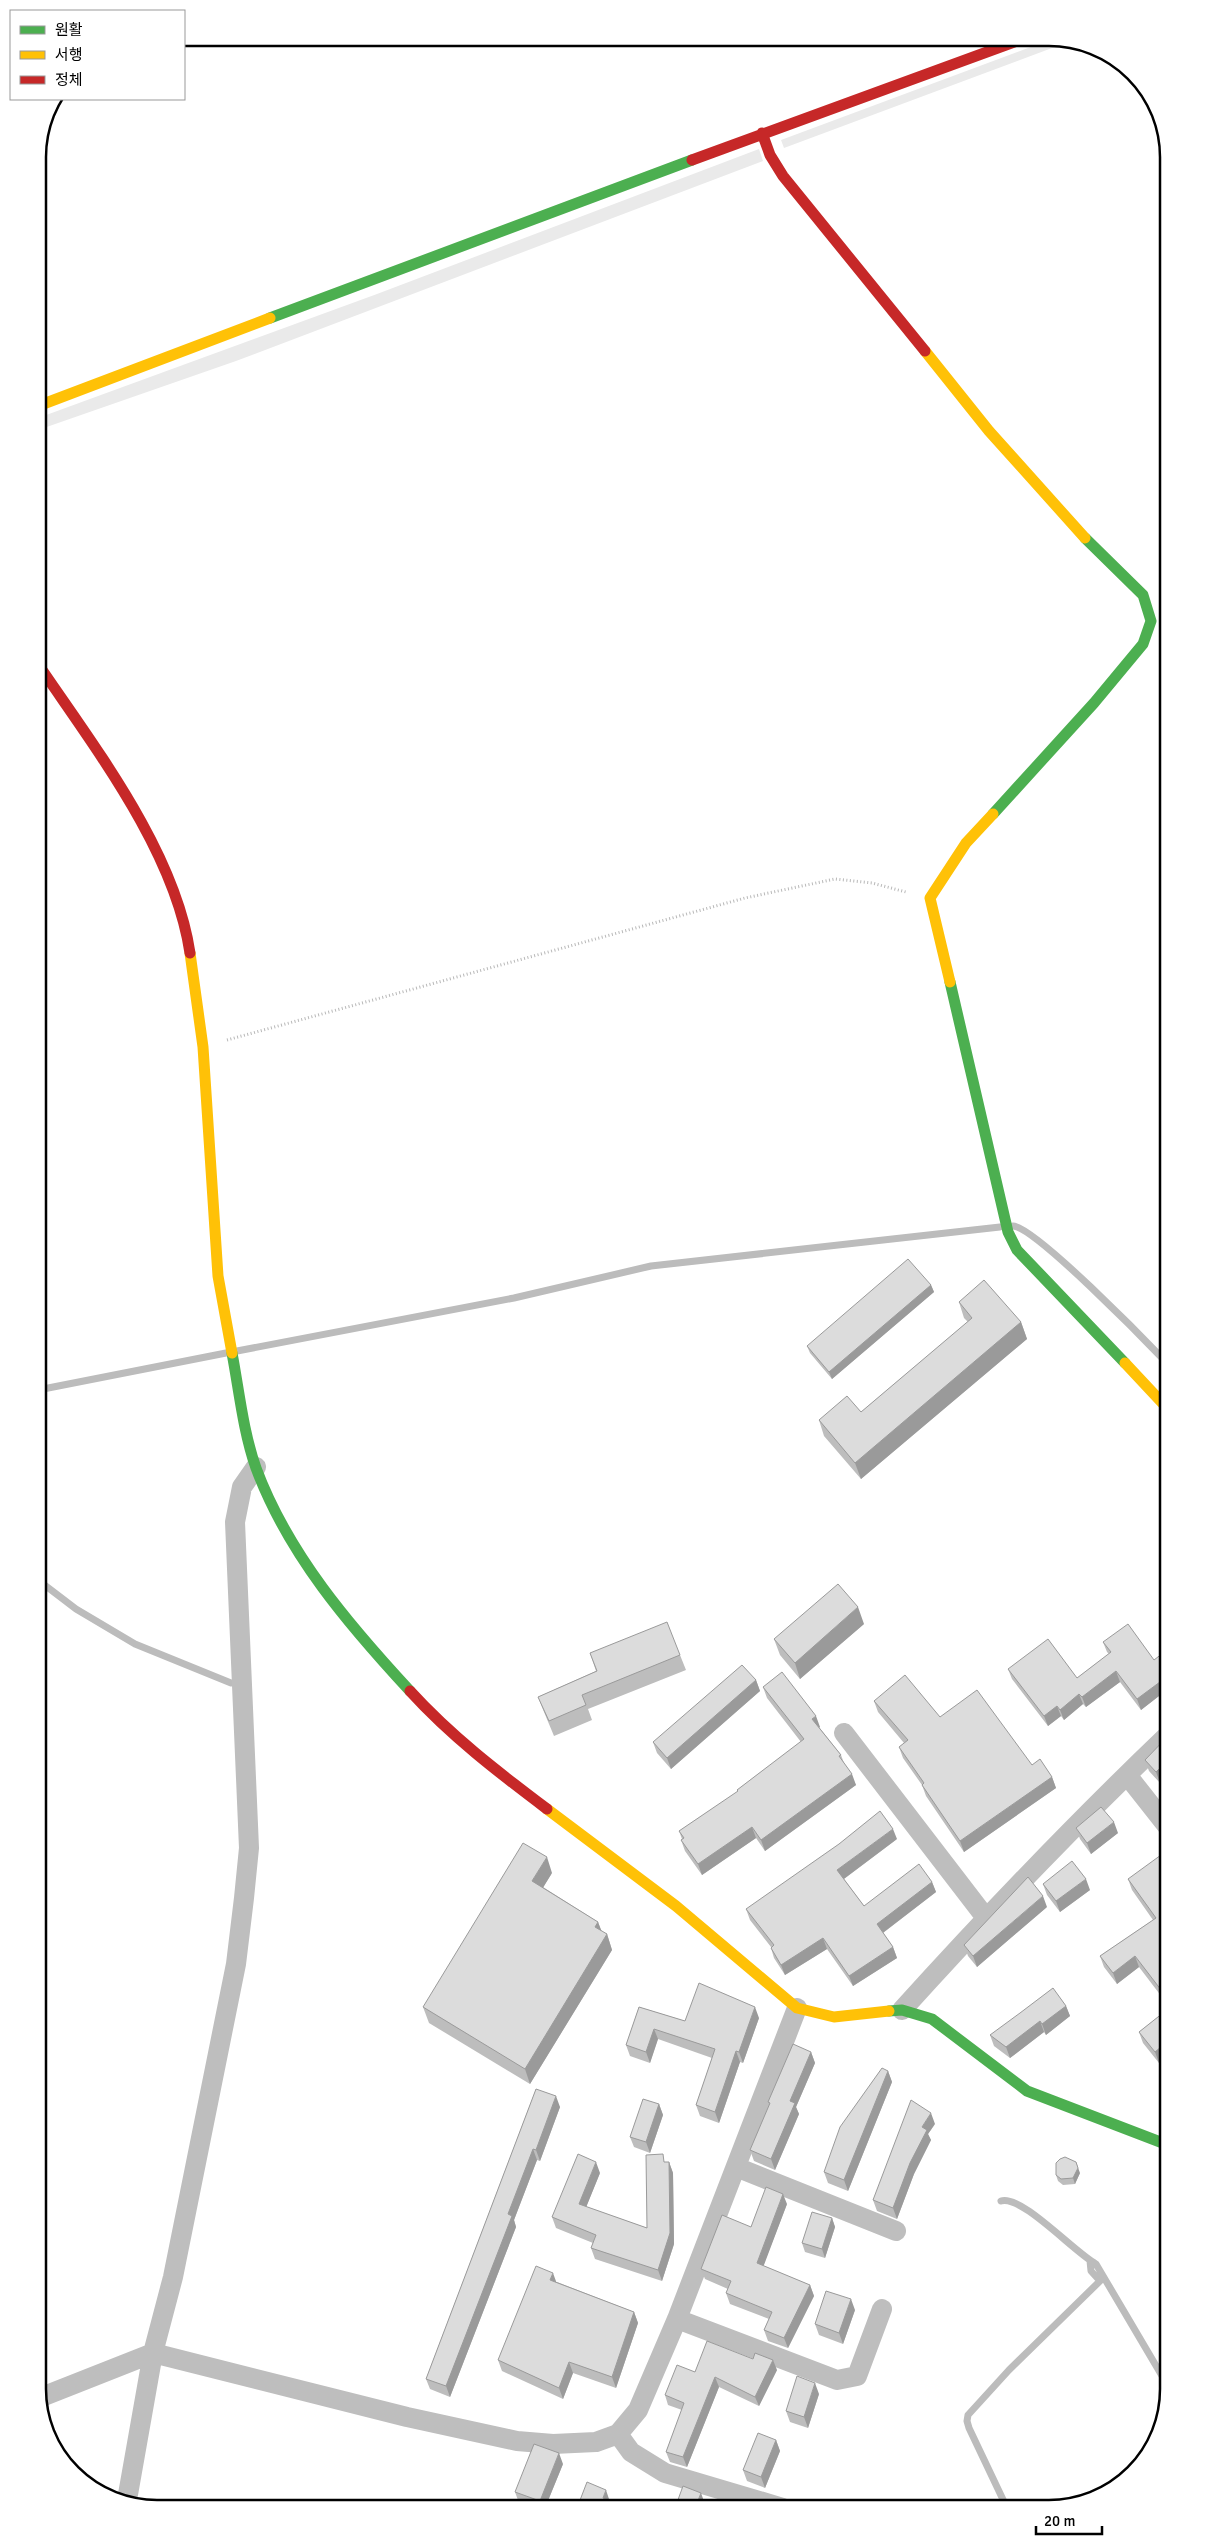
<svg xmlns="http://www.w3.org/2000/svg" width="1206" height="2546" font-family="Signika,'Noto Sans KR',sans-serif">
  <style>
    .green { fill: #eaeaea }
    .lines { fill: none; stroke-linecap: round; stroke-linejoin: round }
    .stream { stroke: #bcbcbc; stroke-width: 7 }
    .path { stroke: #b8b8b8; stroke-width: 3; stroke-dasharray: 1 2.5; stroke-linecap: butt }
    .street { stroke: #bebebe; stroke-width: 20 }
    .fast { stroke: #4caf50; stroke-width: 11 }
    .slow { stroke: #ffc107; stroke-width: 11 }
    .jam { stroke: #c62828; stroke-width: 11 }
    .wall { fill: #bdbdbd }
    .shaded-wall { fill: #9a9a9a }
    .building { fill: #dcdcdc; stroke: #9a9a9a }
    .rim { fill: none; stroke: #000; stroke-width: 2.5 }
  </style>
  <rect width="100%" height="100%" fill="#fff"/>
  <path class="green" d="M 1055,38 L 1068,42 L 784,148 L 781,140 Z
    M 759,149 L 763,161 L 236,361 L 38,430 L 38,418 L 377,294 Z"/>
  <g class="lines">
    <path class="stream" d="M 1013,1226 C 1035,1227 1147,1342 1168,1364
      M 237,1351 L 514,1298 L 651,1266 L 1000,1227
      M 38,1390 L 226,1353
      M 38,1580 L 76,1609 L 135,1644 L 231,1683
      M 1001,2201 C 1021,2194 1075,2253 1096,2264 L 1168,2386
      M 1007,2508 L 969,2428 L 967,2421 L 968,2415 L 1009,2370 L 1100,2281 L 1091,2271 L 1090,2261"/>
    <path class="path" d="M 1161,581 L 1168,575
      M 227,1040 L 745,898 L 835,879 L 872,883 L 906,892"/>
    <path class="street" d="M 844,1733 L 986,1918
      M 1127,1775 L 1168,1827
      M 902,2010 C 988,1915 1076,1823 1168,1735
      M 736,2167 L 896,2231
      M 677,2319 L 837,2380 L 857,2376 L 882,2309
      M 39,2398 L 153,2353 L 407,2417 L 517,2441 L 553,2444 L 596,2442 L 618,2434 L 638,2410 L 677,2319 L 797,2008
      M 618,2434 L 631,2452 L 665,2473 L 783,2508
      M 127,2500 L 153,2353 L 173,2277 L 236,1964 L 244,1898 L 249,1848 L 235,1522 L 242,1487 L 256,1467"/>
    <path class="fast" d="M 270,318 L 692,160
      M 993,814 L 1094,703 L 1143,644 L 1151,621 L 1143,595 L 1085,538
      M 950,982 L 1008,1232 L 1017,1250 L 1125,1363
      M 232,1353 C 239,1390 243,1431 256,1468 C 288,1554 349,1625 410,1691
      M 889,2011 L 902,2010 L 932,2019 L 1027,2091 L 1168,2145"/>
    <path class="slow" d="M 925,351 L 989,431 L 1085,538
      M 38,406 L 270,318
      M 190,953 L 203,1047 L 218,1276 L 232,1353
      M 950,982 L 930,898 L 966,843 L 993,814
      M 1125,1363 L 1168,1409
      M 547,1809 L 676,1906 L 797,2008 L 834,2017 L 889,2011"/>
    <path class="jam" d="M 762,133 L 770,155 L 783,176 L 925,351
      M 692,160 L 1025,38
      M 38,664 C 95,748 175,851 190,953
      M 410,1691 C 451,1736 498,1772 547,1809"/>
  </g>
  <path class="wall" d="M 931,1285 L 934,1292 L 832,1379 L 810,1353 L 807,1346 Z
    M 959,1302 L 1021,1322 L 1027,1339 L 861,1479 L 824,1436 L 819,1420 L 861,1412 L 968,1322 L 964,1318 Z
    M 864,1624 L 800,1679 L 780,1655 L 774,1639 Z
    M 1103,1642 L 1154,1660 L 1168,1660 L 1168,1689 L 1141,1710 L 1120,1682 L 1086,1707 L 1083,1704 L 1064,1720 L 1061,1716 L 1048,1726 L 1012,1679 L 1008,1669 L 1077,1678 L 1109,1654 L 1107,1652 Z
    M 590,1653 L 680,1655 L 686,1670 L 588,1709 L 592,1720 L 554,1736 L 544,1712 L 538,1697 L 596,1671 Z
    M 756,1680 L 760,1691 L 671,1769 L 657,1753 L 653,1742 Z
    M 763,1687 L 820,1727 L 819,1727 L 841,1755 L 844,1763 L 856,1785 L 765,1851 L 756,1838 L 702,1875 L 685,1851 L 681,1840 L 682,1839 L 679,1831 L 738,1792 L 737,1790 L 801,1742 L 767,1698 Z
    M 874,1701 L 940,1717 L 1032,1765 L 1052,1777 L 1056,1788 L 964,1852 L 926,1796 L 922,1785 L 903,1758 L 899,1747 L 904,1743 L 878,1712 Z
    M 1168,1736 L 1168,1775 L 1160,1783 L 1149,1771 L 1145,1760 Z
    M 1076,1828 L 1118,1833 L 1091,1854 L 1080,1839 Z
    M 897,1839 L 844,1879 L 864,1906 L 932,1882 L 936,1892 L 883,1933 L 893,1947 L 897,1958 L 853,1986 L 827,1949 L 785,1975 L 774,1958 L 771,1948 L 771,1947 L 750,1920 L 746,1909 Z
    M 1168,1865 L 1168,2005 L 1139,1967 L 1117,1984 L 1104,1967 L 1100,1956 L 1153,1920 L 1132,1890 L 1128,1879 Z
    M 552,1873 L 543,1887 L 598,1922 L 601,1931 L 607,1934 L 612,1950 L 530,2084 L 429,2023 L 423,2007 Z
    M 1043,1884 L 1090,1890 L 1060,1912 L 1047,1895 Z
    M 1047,1907 L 977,1967 L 968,1956 L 964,1945 Z
    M 1066,2006 L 1070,2016 L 1046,2035 L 1044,2032 L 1010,2058 L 994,2046 L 990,2035 Z
    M 639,2007 L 685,2021 L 759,2018 L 743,2063 L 740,2062 L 719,2123 L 700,2116 L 696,2105 L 712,2058 L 658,2039 L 650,2063 L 630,2056 L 626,2045 Z
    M 1168,2009 L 1168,2055 L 1159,2063 L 1143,2043 L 1139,2032 Z
    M 811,2052 L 815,2063 L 796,2107 L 799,2114 L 775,2170 L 754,2161 L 750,2150 L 769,2106 L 768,2102 Z
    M 888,2071 L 892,2082 L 848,2191 L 828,2183 L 824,2172 Z
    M 536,2089 L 560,2107 L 540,2161 L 537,2160 L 514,2220 L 516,2227 L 450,2397 L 430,2389 L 426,2379 Z
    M 659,2104 L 663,2115 L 650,2153 L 634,2147 L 630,2137 Z
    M 935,2124 L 928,2134 L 931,2140 L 914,2174 L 897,2219 L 877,2211 L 873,2200 Z
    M 666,2162 L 669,2162 L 673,2173 L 674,2244 L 662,2281 L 595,2259 L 591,2248 L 593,2243 L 556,2228 L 552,2217 L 600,2173 L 586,2207 L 647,2228 Z
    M 1080,2173 L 1075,2184 L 1063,2185 L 1058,2181 L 1056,2175 Z
    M 787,2204 L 763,2266 L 810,2285 L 814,2296 L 788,2348 L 768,2341 L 764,2330 L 769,2319 L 730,2304 L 726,2293 L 728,2289 L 705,2279 L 701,2269 L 751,2227 Z
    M 832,2218 L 835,2227 L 825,2258 L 805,2252 L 802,2243 Z
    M 557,2282 L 634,2312 L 638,2323 L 616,2388 L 573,2373 L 563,2399 L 502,2371 L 498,2360 Z
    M 855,2310 L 843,2344 L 819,2335 L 815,2324 Z
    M 777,2370 L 759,2406 L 719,2387 L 687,2467 L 670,2462 L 666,2452 L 682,2410 L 668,2405 L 665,2395 L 695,2372 Z
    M 819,2394 L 808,2428 L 790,2422 L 786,2411 Z
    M 776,2440 L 780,2451 L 765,2488 L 747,2481 L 743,2470 Z
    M 563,2464 L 545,2508 L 533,2508 L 519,2503 L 515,2492 Z"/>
  <path class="shaded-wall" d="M 931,1285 L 934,1292 L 832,1379 L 829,1372 Z
    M 1021,1322 L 1027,1339 L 861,1479 L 855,1463 Z
    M 858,1607 L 864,1624 L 800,1679 L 795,1663 Z
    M 1116,1671 L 1120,1682 L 1086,1707 L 1082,1697 Z
    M 1168,1676 L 1168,1689 L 1141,1710 L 1137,1699 Z
    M 756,1680 L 760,1691 L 671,1769 L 667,1758 Z
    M 1079,1694 L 1083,1704 L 1064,1720 L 1060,1710 Z
    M 1057,1706 L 1061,1716 L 1048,1726 L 1044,1716 Z
    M 816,1716 L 820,1727 L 816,1730 L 812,1719 Z
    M 1168,1760 L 1168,1775 L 1160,1783 L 1156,1772 Z
    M 852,1774 L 856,1785 L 765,1851 L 761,1840 Z
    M 1052,1777 L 1056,1788 L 964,1852 L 960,1841 Z
    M 1114,1822 L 1118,1833 L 1091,1854 L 1087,1843 Z
    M 752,1827 L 756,1838 L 702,1875 L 698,1864 Z
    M 893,1829 L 897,1839 L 841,1881 L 837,1870 Z
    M 547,1857 L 552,1873 L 538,1896 L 532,1881 Z
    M 1086,1879 L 1090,1890 L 1060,1912 L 1056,1901 Z
    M 932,1882 L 936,1892 L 880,1935 L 877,1924 Z
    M 1043,1896 L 1047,1907 L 977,1967 L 973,1956 Z
    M 598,1922 L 604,1937 L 595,1927 Z
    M 607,1934 L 612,1950 L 530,2084 L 525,2069 Z
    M 823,1938 L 827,1949 L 785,1975 L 781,1965 Z
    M 893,1947 L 897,1958 L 853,1986 L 849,1976 Z
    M 1135,1956 L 1139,1967 L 1117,1984 L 1113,1973 Z
    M 1066,2006 L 1070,2016 L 1046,2035 L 1042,2024 Z
    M 755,2007 L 759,2018 L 743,2063 L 739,2052 Z
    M 1040,2021 L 1044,2032 L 1010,2058 L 1006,2047 Z
    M 654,2029 L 658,2039 L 650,2063 L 646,2052 Z
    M 1168,2041 L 1168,2055 L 1159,2063 L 1155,2052 Z
    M 736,2051 L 740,2062 L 719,2123 L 715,2112 Z
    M 811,2052 L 815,2063 L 796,2107 L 799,2114 L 775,2170 L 771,2159 L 790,2101 Z
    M 888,2071 L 892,2082 L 848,2191 L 844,2180 Z
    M 556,2096 L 560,2107 L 540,2161 L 536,2150 Z
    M 659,2104 L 663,2115 L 650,2153 L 646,2142 Z
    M 931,2113 L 935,2124 L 928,2134 L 931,2140 L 914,2174 L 897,2219 L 893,2208 L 922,2127 Z
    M 533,2149 L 537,2160 L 514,2220 L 516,2227 L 450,2397 L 446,2386 L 508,2214 Z
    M 596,2162 L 600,2173 L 583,2215 L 579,2204 Z
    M 669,2162 L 673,2173 L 674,2244 L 662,2281 L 658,2270 Z
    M 1076,2162 L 1080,2173 L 1075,2184 L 1073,2178 Z
    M 783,2194 L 787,2204 L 761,2273 L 757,2263 Z
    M 832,2218 L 835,2227 L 825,2258 L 822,2249 Z
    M 553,2273 L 557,2284 L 550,2280 Z
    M 810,2285 L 814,2296 L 788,2348 L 784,2338 Z
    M 851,2299 L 855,2310 L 843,2344 L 839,2333 Z
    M 634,2312 L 638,2323 L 616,2388 L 612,2377 Z
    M 773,2360 L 777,2370 L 759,2406 L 755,2397 Z
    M 569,2362 L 573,2373 L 563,2399 L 559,2388 Z
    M 715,2377 L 719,2387 L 687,2467 L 683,2457 Z
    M 815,2383 L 819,2394 L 808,2428 L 804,2417 Z
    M 776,2440 L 780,2451 L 765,2488 L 761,2477 Z
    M 559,2453 L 563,2464 L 545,2508 L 542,2508 L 540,2501 Z
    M 606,2490 L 609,2499 L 606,2507 L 603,2498 Z
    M 701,2493 L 705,2504 L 703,2508 L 695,2508 Z"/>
  <path class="building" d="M 908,1259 L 931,1285 L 829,1372 L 807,1346 Z
    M 984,1280 L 1021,1322 L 855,1463 L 819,1420 L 847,1396 L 861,1412 L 972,1318 L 959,1302 Z
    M 838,1584 L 858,1607 L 795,1663 L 774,1639 Z
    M 667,1622 L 680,1655 L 582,1695 L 586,1705 L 549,1721 L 538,1697 L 597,1671 L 590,1653 Z
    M 1128,1624 L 1154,1660 L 1163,1653 L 1168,1660 L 1168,1676 L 1137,1699 L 1116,1671 L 1082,1697 L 1079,1694 L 1060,1710 L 1057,1706 L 1044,1716 L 1008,1669 L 1048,1639 L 1077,1678 L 1111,1652 L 1103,1642 Z
    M 742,1665 L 756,1680 L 667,1758 L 653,1742 Z
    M 782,1672 L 816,1716 L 812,1719 L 841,1755 L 839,1756 L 852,1774 L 761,1840 L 752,1827 L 698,1864 L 681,1840 L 684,1838 L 679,1831 L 738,1791 L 737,1790 L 804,1739 L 763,1687 Z
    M 905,1675 L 940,1717 L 977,1690 L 1032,1765 L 1040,1759 L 1052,1777 L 960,1841 L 922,1785 L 924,1783 L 899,1747 L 908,1740 L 874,1701 Z
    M 1168,1736 L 1168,1760 L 1156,1772 L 1145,1760 Z
    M 1101,1807 L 1114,1822 L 1087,1843 L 1076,1828 Z
    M 880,1811 L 893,1829 L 837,1870 L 864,1906 L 919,1864 L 932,1882 L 877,1924 L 893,1947 L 849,1976 L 823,1938 L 781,1965 L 771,1948 L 774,1945 L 746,1909 L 839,1844 Z
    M 523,1843 L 547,1857 L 532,1881 L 598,1922 L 595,1927 L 607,1934 L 525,2069 L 423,2007 Z
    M 1161,1855 L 1168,1865 L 1168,1999 L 1135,1956 L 1113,1973 L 1100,1956 L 1156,1918 L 1128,1879 Z
    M 1072,1861 L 1086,1879 L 1056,1901 L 1043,1884 Z
    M 1028,1877 L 1043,1896 L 973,1956 L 964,1945 Z
    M 699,1983 L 755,2007 L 739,2052 L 736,2051 L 715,2112 L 696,2105 L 715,2049 L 654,2029 L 646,2052 L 626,2045 L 639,2007 L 685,2021 Z
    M 1053,1988 L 1066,2006 L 1042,2024 L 1040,2021 L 1006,2047 L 990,2035 L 1020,2013 Z
    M 1168,2009 L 1168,2041 L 1155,2052 L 1139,2032 Z
    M 793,2044 L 811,2052 L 790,2101 L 795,2103 L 771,2159 L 750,2150 L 770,2103 L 768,2102 Z
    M 882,2068 L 888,2071 L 844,2180 L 824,2172 L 840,2127 Z
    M 536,2089 L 556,2096 L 536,2150 L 533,2149 L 508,2214 L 512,2216 L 446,2386 L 426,2379 Z
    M 643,2099 L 659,2104 L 646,2142 L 630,2137 Z
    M 911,2100 L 931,2113 L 922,2127 L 927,2130 L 910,2163 L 893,2208 L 873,2200 Z
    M 578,2154 L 596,2162 L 579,2204 L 647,2228 L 646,2155 L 663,2154 L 664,2162 L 669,2162 L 670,2233 L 658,2270 L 591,2248 L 596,2235 L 552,2217 Z
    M 1065,2157 L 1076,2162 L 1078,2168 L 1073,2178 L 1061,2179 L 1056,2175 L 1056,2163 L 1060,2159 Z
    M 766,2187 L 783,2194 L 757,2263 L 810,2285 L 784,2338 L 764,2330 L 772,2312 L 726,2293 L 731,2281 L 701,2269 L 722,2215 L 751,2227 Z
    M 812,2212 L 832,2218 L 822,2249 L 802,2243 Z
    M 536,2266 L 553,2273 L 550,2280 L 634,2312 L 612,2377 L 569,2362 L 559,2388 L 498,2360 Z
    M 826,2291 L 851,2299 L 839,2333 L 815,2324 Z
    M 707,2341 L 753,2359 L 755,2353 L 773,2360 L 755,2397 L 715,2377 L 683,2457 L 666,2452 L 684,2403 L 665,2395 L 677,2365 L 695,2372 Z
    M 797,2376 L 815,2383 L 804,2417 L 786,2411 Z
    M 758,2433 L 776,2440 L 761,2477 L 743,2470 Z
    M 534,2444 L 559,2453 L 540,2501 L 515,2492 Z
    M 587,2482 L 606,2490 L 603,2498 L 629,2508 L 577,2508 Z
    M 683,2486 L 701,2493 L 695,2508 L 675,2508 Z"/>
  <path d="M0 0H1206V2546H0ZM157 46H1049A111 111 0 0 1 1160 157V2389A111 111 0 0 1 1049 2500H157A111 111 0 0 1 46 2389V157A111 111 0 0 1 157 46Z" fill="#fff" fill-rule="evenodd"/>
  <path class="rim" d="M157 46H1049A111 111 0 0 1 1160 157V2389A111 111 0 0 1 1049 2500H157A111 111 0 0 1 46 2389V157A111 111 0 0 1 157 46Z"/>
  <rect x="10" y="10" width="175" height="90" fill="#ffffff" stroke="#999999"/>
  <rect x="20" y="26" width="25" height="8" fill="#4caf50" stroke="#999999"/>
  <text x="55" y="35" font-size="15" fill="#000000">원활</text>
  <rect x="20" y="51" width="25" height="8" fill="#ffc107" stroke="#999999"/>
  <text x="55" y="60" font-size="15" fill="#000000">서행</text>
  <rect x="20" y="76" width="25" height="8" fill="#c62828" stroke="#999999"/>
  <text x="55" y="85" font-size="15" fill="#000000">정체</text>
  <path d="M1036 2526v8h66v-8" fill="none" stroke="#000000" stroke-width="2.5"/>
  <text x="1044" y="2526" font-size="15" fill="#000000" stroke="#ffffff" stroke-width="4" paint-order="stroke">20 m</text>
</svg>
